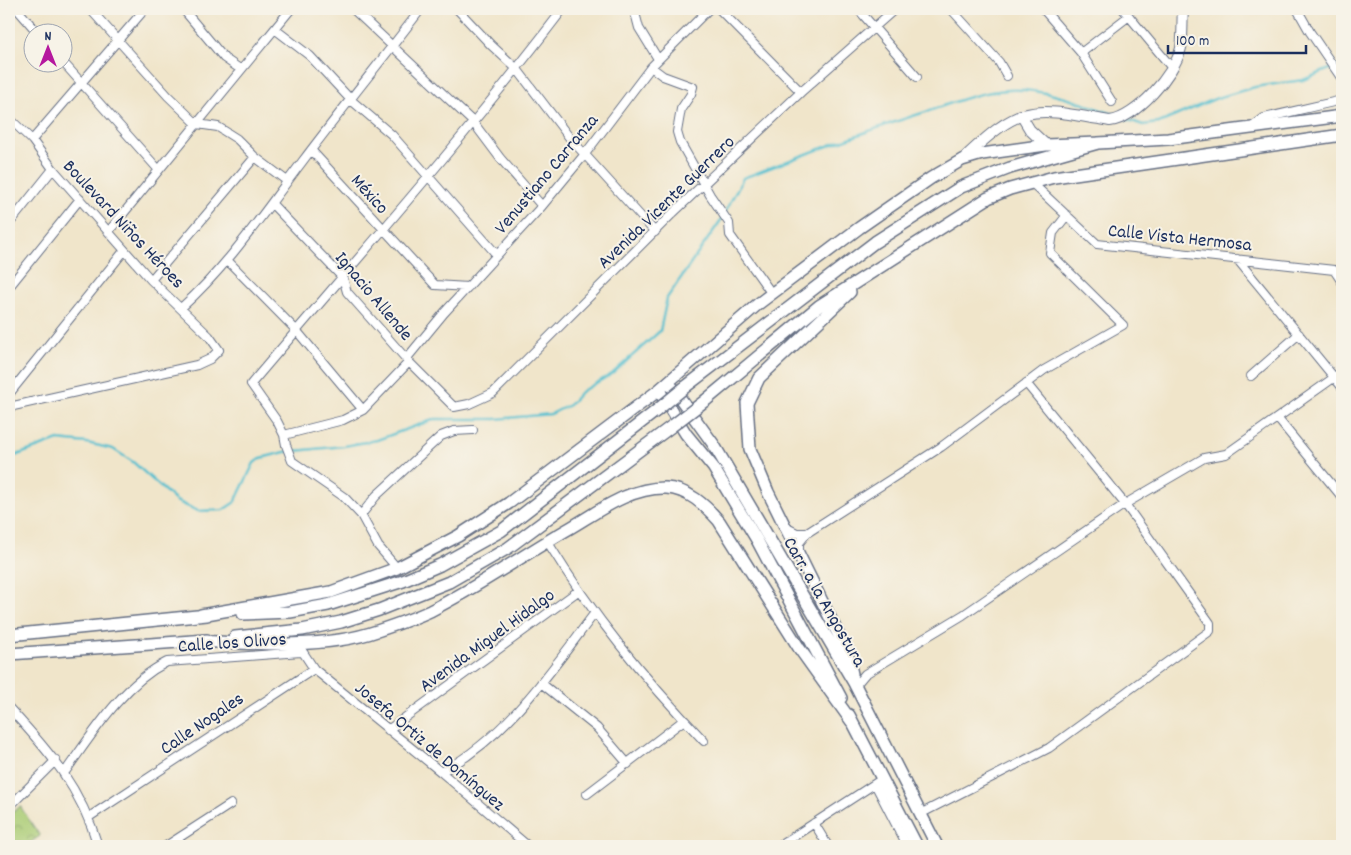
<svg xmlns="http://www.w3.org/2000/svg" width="1351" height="855" font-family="Dekko,sans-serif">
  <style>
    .park { fill: url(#park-crowns); stroke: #627e69 }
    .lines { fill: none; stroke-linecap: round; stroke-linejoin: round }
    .stream { stroke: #54bfcf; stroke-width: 2.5 }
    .street-casing { stroke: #666f84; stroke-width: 10 }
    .secondary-casing { stroke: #666f84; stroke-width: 12 }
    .primary-casing { stroke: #666f84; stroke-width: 14 }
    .street { stroke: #fff; stroke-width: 8 }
    .secondary { stroke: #fff; stroke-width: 10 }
    .primary { stroke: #fff; stroke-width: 11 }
    .primary-bridge-casing { stroke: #666f84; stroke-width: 14; stroke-linecap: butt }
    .primary-bridge { stroke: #fff; stroke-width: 11 }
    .labels { text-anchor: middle; stroke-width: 4; stroke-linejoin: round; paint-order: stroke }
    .street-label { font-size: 19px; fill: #1b2f5e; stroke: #f7f3e8 }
  </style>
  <defs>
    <pattern id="park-crowns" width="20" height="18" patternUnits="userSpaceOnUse" patternTransform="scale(1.25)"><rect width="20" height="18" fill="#aacc74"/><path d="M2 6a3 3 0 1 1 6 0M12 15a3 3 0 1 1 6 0" fill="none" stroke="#8aa662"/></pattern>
  </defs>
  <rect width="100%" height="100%" fill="#f7f3e8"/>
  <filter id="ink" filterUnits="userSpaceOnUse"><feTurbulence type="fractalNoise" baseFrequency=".02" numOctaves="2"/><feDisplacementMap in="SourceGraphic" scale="10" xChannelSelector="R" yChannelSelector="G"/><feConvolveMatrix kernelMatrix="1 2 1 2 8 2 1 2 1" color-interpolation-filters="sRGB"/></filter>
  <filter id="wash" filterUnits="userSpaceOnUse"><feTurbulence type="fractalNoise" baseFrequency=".0096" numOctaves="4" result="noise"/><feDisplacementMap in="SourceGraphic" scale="20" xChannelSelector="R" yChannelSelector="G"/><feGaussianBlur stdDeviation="1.12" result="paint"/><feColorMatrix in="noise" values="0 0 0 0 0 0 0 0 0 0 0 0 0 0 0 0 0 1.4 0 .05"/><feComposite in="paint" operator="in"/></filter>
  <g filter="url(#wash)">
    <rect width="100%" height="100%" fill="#f0e5ca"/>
    <path class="park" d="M 20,806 L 40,836 L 25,846 L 9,846 L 9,816 Z"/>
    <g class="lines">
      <path class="stream" d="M 1126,119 L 1143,125 L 1159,123 L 1217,98 L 1255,87 L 1303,80 L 1342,64
        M 9,458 L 58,440 L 87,443 L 113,449 L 133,462 L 176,501 L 198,511 L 223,510 L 235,502 L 254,463 L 261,458 L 285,452 L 344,446 L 377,440 L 435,419 L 496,419 L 551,414 L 569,405 L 582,391 L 612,374 L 660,331 L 667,298 L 721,220 L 743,178 C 805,155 866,130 929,111 C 954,102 982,91 1009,90 C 1045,88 1083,104 1116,115"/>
    </g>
  </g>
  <g filter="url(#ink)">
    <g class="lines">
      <g class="street-casing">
        <path id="street" d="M 17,9 L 37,32
          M 90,9 L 168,96 L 197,124 L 218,127 L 237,139 L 255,157 L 287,181
          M 183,9 L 224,58 L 240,69
          M 353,9 L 473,122 L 500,158 L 542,206
          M 457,9 L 491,45 L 517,69 L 569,137 L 655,232
          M 634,9 L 639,28 L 658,59
          M 719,9 L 801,92
          M 858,9 L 917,77
          M 951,9 L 999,62 L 1007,76
          M 1043,9 L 1081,53 L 1112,102
          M 1123,9 L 1172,68
          M 1297,9 L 1310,32 L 1342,79
          M 276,30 L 310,56 L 351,100 L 392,135 L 497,255
          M 1081,53 L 1129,16
          M 62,61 L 158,169
          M 651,67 L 663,76 L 693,87 L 691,94 L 681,109 L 677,132 L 680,142 L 710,195 L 729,223 L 730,235 L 772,294
          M 9,118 L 32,140 L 53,169 L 151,280 L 209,336 L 219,350 L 210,359 L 197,365 L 9,407
          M 1252,127 L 1264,118 L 1342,100
          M 32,140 L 145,9
          M 311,150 L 435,285 L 468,287
          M 1031,182 L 1097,244 L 1334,270 L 1342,282
          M 272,204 L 343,278 L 347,292 L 409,362 L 454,407 L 469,404 L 493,393 L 673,213 L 801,92 L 895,9
          M 9,224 L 53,169
          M 109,231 L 291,9
          M 1237,259 L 1342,387
          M 227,260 L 296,330 L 363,410 L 343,420 L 284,435
          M 151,280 L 255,157
          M 9,287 L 80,199
          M 181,308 C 229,265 264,212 302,162 C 341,110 382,60 421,9
          M 407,358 L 444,313 L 542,206 L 585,154 L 651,67 L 709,9
          M 1251,376 L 1299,334
          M 9,394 L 124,251
          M 363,410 L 409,362
          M 1278,419 L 1342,497
          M 361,515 L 376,496 L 441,436 L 454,431 L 473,430
          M 785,527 L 797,533 L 807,533 L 941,447 L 1044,370 L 1123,325 L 1050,253 L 1053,233 L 1067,215
          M 547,541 C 593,616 643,677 704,741
          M 799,553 L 799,543 L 807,533
          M 397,568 L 378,546 L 361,515 L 344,497 L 292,461 L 286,445 L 284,435 L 277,421 L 251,384 C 356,260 464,139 563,9
          M 297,643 L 314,669 L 441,772 L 528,846
          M 541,683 L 597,728 L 628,764
          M 855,686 L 865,674 L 963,615 L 1125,504 L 1204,458 L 1226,454 L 1342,372
          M 9,708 C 49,751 81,788 98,846
          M 388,730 L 578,591
          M 65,772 C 93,733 123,684 167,662 L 301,652
          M 441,772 C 507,737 550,672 594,614
          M 875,784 L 907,846
          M 587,794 L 684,720
          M 9,807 L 56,760
          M 920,814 L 1049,748 L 1210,631 L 1210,623 L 1125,504 L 1026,383
          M 89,817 L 314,669
          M 814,823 L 828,846
          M 166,846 L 231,804
          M 779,846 L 882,779"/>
      </g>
      <g class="secondary-casing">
        <path id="secondary" d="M 1021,115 L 1030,130 L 1046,145
          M 962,160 C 1023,102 1030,107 1110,121 C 1136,118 1175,74 1181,48 C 1183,36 1182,21 1183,9"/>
      </g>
      <g class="primary-casing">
        <path id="primary" d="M 850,292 L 759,378 L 747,403 L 750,449 L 768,492 L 847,652 L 852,674
          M 672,387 L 714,445 L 854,683 L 937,846
          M 684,388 L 875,242 L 961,187 L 1010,168 L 1098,143 L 1168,139 L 1342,116
          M 661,394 L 686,434 L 713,467 L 757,540 L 841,698
          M 706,400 L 819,306 L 988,198 L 1010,189 L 1054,177 L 1342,135
          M 243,614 L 290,612 L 328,605 L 403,581 L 440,565 L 501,531 L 656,411
          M 201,615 L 331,592 L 397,568 L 458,536 L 509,503 L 659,390 L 758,304 L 859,228 L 931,178 L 962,160 L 982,154 L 1046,145 L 1098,143
          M 9,635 L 207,615
          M 235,637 L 302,630 L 341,622 L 379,610 L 449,582 L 508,548 L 672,426
          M 200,641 C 254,644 326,649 377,631 C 395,625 413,619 430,611 C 478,587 523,555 570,528 C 599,511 630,487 666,488 C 688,489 705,505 719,521 L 799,648 L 852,722
          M 9,654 L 207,640
          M 849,715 L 917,846"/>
      </g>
      <use href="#street" class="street"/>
      <use href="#secondary" class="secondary"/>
      <use href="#primary" class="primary"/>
      <g class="primary-bridge-casing">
        <path id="primary-bridge" d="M 656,411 L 684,388
          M 672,426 L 706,400"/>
      </g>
      <use href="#primary-bridge" class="primary-bridge"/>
    </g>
  </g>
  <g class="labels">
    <g class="street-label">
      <text transform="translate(545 173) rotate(-50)" y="7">Venustiano Carranza</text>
      <text transform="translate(371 193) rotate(48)" y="7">México</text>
      <text transform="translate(665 201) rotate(-44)" y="7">Avenida Vicente Guerrero</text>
      <text transform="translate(125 223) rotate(47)" y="7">Boulevard Niños Héroes</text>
      <text transform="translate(1180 236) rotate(6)" y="7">Calle Vista Hermosa</text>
      <text transform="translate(375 295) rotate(50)" y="7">Ignacio Allende</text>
      <text transform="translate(826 601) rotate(60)" y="7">Carr. a la Angostura</text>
      <text transform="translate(486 639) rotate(-36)" y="7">Avenida Miguel Hidalgo</text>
      <text transform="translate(232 641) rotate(-4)" y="7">Calle los Olivos</text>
      <text transform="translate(201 722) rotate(-34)" y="7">Calle Nogales</text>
      <text transform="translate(431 745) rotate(40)" y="7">Josefa Ortiz de Domínguez</text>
    </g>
  </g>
  <rect width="1351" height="855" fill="none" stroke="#f7f3e8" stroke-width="30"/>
  <g transform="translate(48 48)"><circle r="24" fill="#f7f3e8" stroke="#9fa5b1"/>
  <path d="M0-4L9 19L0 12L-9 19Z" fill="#b5179e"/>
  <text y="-8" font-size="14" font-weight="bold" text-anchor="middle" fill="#1b2f5e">N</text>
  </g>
  <path d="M1168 45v8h138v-8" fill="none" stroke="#1b2f5e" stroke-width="2.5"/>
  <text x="1176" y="45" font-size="15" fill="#1b2f5e" stroke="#f7f3e8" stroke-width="4" paint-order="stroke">100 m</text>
</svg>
